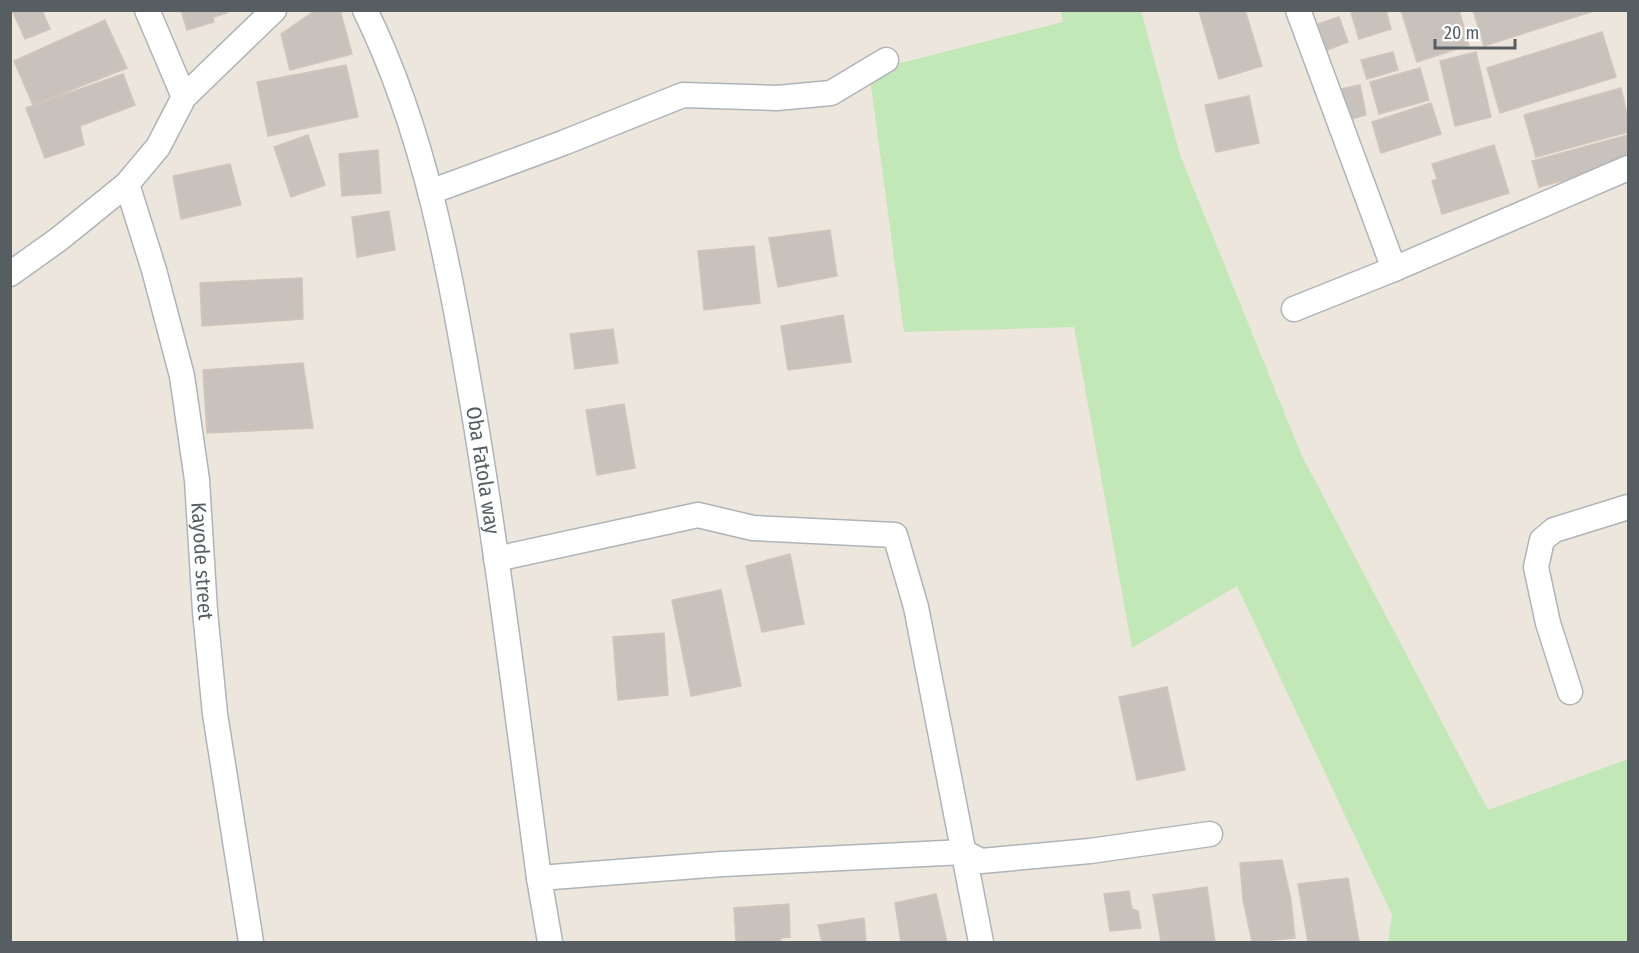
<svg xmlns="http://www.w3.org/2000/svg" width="1639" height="953" font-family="'Fira Sans Condensed',sans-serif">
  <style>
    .green { fill: #c1e8b6 }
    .building { fill: #c9c2bc; stroke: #d1c5bb; stroke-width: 1.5 }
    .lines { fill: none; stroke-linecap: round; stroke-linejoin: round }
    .minor-casing { stroke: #afb4b8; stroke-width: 27 }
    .minor { stroke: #fff; stroke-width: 24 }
    .labels { text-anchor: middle; stroke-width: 5; stroke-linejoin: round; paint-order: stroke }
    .street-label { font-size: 21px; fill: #575e61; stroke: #fff }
  </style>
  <rect width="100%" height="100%" fill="#ece6dd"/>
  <path class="green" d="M 1061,11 L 1141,11 L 1180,155 L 1301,454 L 1488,810 L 1628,759 L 1628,942 L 1388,942 L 1392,915 L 1237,586 L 1132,648 L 1074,327 L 904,332 L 869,71 L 1063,22 Z"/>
  <path class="building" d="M 12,10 L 42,10 L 50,29 L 25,39 Z
    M 181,10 L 226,10 L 227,13 L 213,17 L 214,22 L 187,30 Z
    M 316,10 L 340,10 L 352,54 L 290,70 L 281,34 Z
    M 1245,10 L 1262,66 L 1219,79 L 1199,11 Z
    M 1357,10 L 1386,10 L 1391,29 L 1359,39 L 1351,13 Z
    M 1401,10 L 1459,10 L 1469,45 L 1417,62 Z
    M 1473,10 L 1597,10 L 1484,46 Z
    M 1339,17 L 1348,42 L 1327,50 L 1318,24 Z
    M 105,20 L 127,68 L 33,105 L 14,61 Z
    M 1602,32 L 1616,77 L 1500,113 L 1487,68 Z
    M 1393,52 L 1398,70 L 1367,79 L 1361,60 Z
    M 1476,52 L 1491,117 L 1455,126 L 1440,61 Z
    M 346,65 L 358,117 L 268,136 L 257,82 Z
    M 1420,68 L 1429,100 L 1379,114 L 1370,82 Z
    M 123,74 L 135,105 L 80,126 L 84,145 L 45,158 L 26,108 Z
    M 1360,85 L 1366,115 L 1348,120 L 1341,89 Z
    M 1621,88 L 1628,119 L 1628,132 L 1536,157 L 1524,115 Z
    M 1249,96 L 1259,143 L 1216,152 L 1205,105 Z
    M 1431,103 L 1441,134 L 1381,153 L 1372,122 Z
    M 308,135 L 325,185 L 291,197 L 274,147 Z
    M 1628,135 L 1628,163 L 1539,187 L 1532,161 Z
    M 1494,145 L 1509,193 L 1442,214 L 1432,181 L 1437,179 L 1432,164 Z
    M 378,150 L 381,193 L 342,196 L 339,154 Z
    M 230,164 L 241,205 L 181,219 L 173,176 Z
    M 389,211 L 395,250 L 357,257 L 352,217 Z
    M 830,230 L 837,276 L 778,287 L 769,238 Z
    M 754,246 L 760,303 L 704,310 L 698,251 Z
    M 302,278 L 303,319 L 202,326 L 200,283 Z
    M 843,315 L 851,362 L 788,370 L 781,326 Z
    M 613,329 L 618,363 L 575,369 L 570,334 Z
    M 303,363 L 313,428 L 207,433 L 203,370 Z
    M 624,404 L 635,468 L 597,475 L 586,410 Z
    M 790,554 L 804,624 L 762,632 L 746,566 Z
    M 721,590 L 741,686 L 691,696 L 672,600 Z
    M 664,633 L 668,695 L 618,700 L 613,637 Z
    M 1167,687 L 1185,770 L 1137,780 L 1119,697 Z
    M 1282,860 L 1291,900 L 1295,938 L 1252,942 L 1243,900 L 1240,863 Z
    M 1348,878 L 1359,942 L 1308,942 L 1298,884 Z
    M 1207,887 L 1215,942 L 1161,942 L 1153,895 Z
    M 1129,891 L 1132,909 L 1138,911 L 1141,928 L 1110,931 L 1104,894 Z
    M 936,894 L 947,942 L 901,942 L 895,903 Z
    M 789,904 L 790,937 L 780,938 L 781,942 L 736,942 L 734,908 Z
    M 864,918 L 866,942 L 822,942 L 818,925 Z"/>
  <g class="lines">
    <g class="minor-casing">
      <g id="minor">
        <path d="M 147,10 L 184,97"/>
        <path id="s1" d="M 365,10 C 426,134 450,272 473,407 C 499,563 518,721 539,878 L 550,942"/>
        <path d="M 1298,10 L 1394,269"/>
        <path id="s2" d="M 127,184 L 154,270 L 182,376 L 197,480 L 205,611 L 215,714 L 251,942"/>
        <path d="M 430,192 L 563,143 L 683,95 L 777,98 L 831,93 L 886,60"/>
        <path d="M 10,274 L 59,239 L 127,184 L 158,147 L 184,97 L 274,10"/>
        <path d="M 1294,309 L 1394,269 L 1628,168"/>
        <path d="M 496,559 L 698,515 L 753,528 L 895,535 L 916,607 L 981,942"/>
        <path d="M 1570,692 L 1548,623 L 1536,567 L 1542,540 L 1554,530 L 1628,507"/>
        <path d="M 539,878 L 722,864 L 964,852 L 981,861 L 1090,851 L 1210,834"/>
      </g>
    </g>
    <use href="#minor" class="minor"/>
  </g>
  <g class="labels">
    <g class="street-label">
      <text dy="7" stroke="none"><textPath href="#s1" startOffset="477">Oba Fatola way</textPath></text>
      <text dy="7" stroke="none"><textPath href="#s2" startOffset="386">Kayode street</textPath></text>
    </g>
  </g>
  <rect width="1639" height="953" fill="none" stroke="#575e61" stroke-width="24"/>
  <path d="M1435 39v9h80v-9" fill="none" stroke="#575e61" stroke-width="3"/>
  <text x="1444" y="39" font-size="18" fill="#575e61" stroke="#ffffff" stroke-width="4.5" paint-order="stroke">20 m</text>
</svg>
